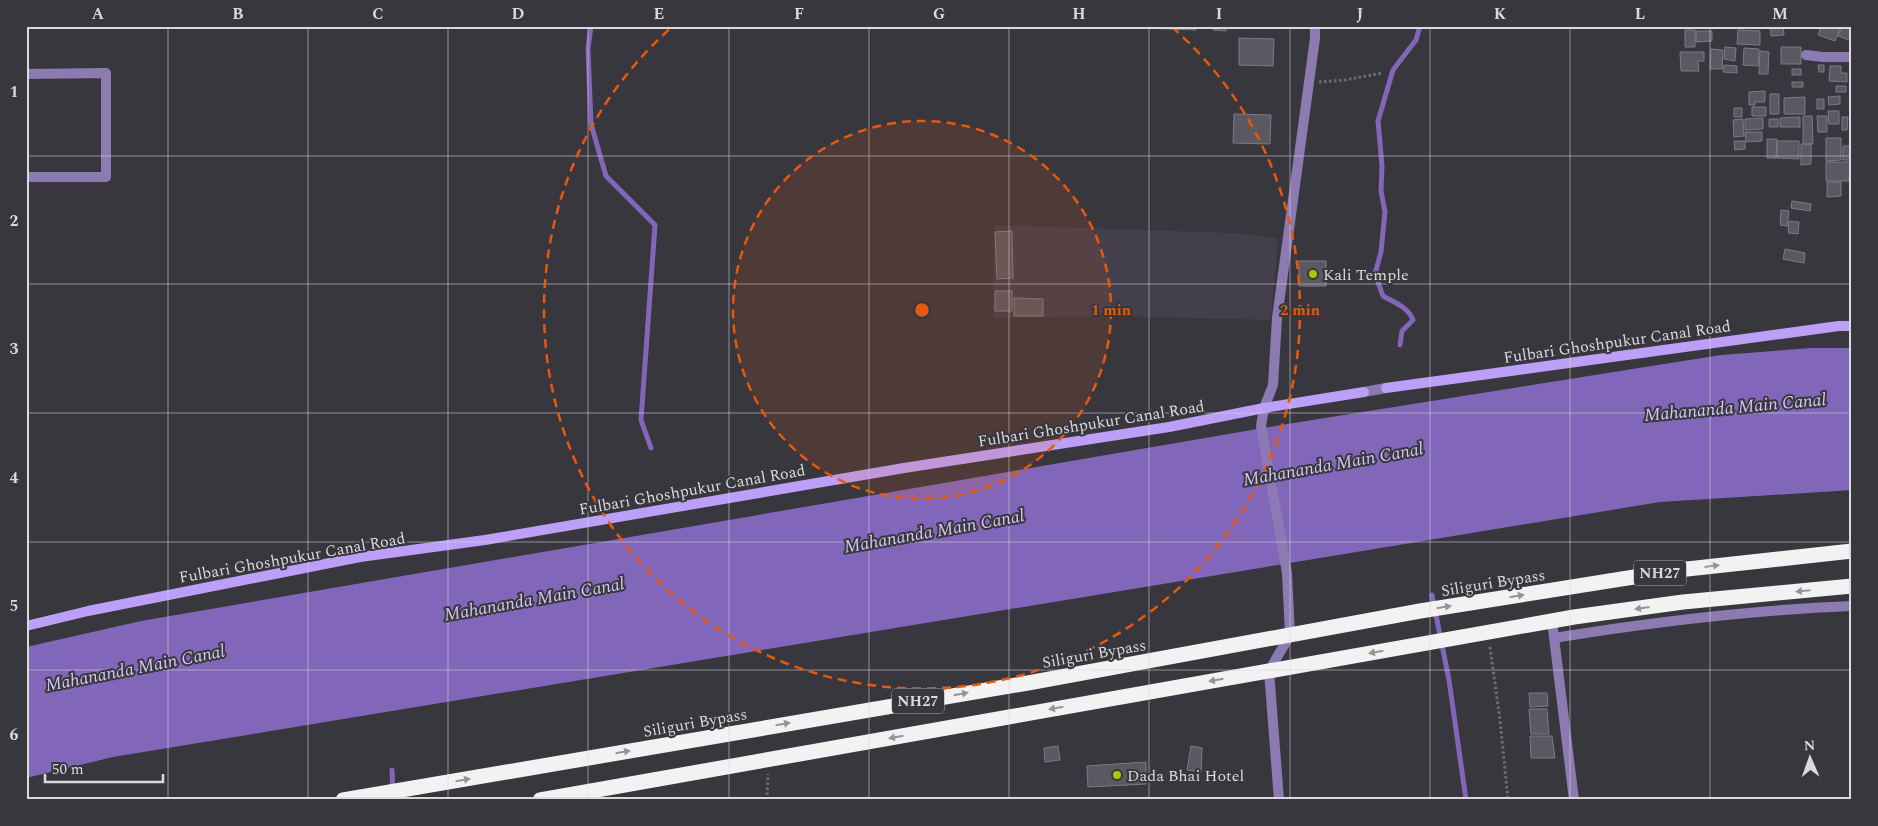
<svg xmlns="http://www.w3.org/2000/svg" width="1878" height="826" font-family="Spectral,serif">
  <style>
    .built { fill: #433f4d }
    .water { fill: #8266b9 }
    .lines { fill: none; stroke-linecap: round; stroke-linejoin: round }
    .stream { stroke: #8266b9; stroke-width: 5 }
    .building { fill: #5a5860; stroke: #7c7a82 }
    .path { stroke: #6f6d74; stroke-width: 3; stroke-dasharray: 2.5 2.5; stroke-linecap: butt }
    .street { stroke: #8c7bb2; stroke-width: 10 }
    .secondary { stroke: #bca0f8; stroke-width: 10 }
    .highway { stroke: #f2f2f2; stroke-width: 15 }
    .oneway { fill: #969498 }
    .grid { fill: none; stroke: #dad9de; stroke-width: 1; stroke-opacity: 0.55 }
    .ring { fill: none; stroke: #e8590c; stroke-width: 2.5; stroke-dasharray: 9 6 }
    .poi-dot { fill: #aec509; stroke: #39373e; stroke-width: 2 }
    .labels { text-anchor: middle; stroke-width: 4; stroke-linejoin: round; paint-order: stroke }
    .shield { fill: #39373e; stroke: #aaa8ae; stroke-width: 1 }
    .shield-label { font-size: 15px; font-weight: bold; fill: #dad9de }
    .poi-label { font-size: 16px; fill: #dad9de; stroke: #39373e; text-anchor: start }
    .street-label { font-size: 16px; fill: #dad9de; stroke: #39373e }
    .water-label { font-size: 18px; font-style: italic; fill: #d3c6f3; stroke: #39373e }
    .centre { fill: #e8590c; stroke: #39373e; stroke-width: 2.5 }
    .ring-label { font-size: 15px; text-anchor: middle; font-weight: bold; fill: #e8590c; stroke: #39373e; stroke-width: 4; stroke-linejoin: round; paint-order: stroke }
    .neatline { fill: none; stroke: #dad9de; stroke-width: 2 }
    .grid-label { font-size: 16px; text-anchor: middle; font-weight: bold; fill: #dad9de }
  </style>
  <rect width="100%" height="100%" fill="#39373e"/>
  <path class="built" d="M 994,225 L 1232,233 L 1278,238 L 1271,320 L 1114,316 L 993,318 Z"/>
  <path class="water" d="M 1811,348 L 1852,348 L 1852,490 L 1660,502 L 113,757 L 26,778 L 26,647 L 141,621 L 1281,425 L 1721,355 Z"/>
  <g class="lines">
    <path class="stream" d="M 591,26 L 588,49 L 591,124 L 606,176 L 655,225 L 641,420 L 651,448
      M 1400,345 L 1402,331 L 1413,320 C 1408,307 1394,302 1383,296 L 1375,274 L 1381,252 L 1385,212 L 1381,191 L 1382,166 L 1378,121 L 1393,70 L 1416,40 L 1420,26
      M 1432,595 L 1449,680 L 1466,800
      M 392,770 L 393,800"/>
  </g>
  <path class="building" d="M 1143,26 L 1196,26 L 1196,30 L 1142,28 Z
    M 1214,26 L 1226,26 L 1226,31 L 1213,30 Z
    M 1733,26 L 1758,26 L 1758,27 L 1733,27 Z
    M 1770,26 L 1783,26 L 1784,35 L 1771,36 Z
    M 1821,26 L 1841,26 L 1835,41 L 1818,35 Z
    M 1842,26 L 1852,26 L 1852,35 L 1849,40 L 1838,36 Z
    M 1685,30 L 1695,30 L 1695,47 L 1685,47 Z
    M 1738,30 L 1760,31 L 1760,45 L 1737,44 Z
    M 1696,31 L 1712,31 L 1712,41 L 1696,42 Z
    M 1239,38 L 1274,39 L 1273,66 L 1239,65 Z
    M 1725,47 L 1736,48 L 1735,61 L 1724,59 Z
    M 1781,47 L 1801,47 L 1801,64 L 1781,64 Z
    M 1744,48 L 1759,49 L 1758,66 L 1743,65 Z
    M 1711,49 L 1723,50 L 1722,69 L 1710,69 Z
    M 1760,51 L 1769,52 L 1768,74 L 1759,74 Z
    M 1680,52 L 1704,52 L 1704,61 L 1698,61 L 1699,71 L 1681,71 Z
    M 1724,65 L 1737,66 L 1737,73 L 1723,72 Z
    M 1818,65 L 1824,65 L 1824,72 L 1819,72 Z
    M 1830,66 L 1841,66 L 1841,73 L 1847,73 L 1847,82 L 1829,81 Z
    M 1792,69 L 1801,69 L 1801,75 L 1792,75 Z
    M 1792,82 L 1803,82 L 1803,87 L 1792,87 Z
    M 1836,86 L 1846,86 L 1846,92 L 1836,92 Z
    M 1765,91 L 1765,102 L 1755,102 L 1755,105 L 1749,105 L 1749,92 Z
    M 1770,94 L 1779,94 L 1779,114 L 1770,114 Z
    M 1840,96 L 1840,104 L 1829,105 L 1828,97 Z
    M 1805,97 L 1805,114 L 1784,114 L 1784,98 Z
    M 1817,99 L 1824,99 L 1824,109 L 1817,109 Z
    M 1752,107 L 1766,107 L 1766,116 L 1752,116 Z
    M 1734,108 L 1742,108 L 1742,117 L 1734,117 Z
    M 1828,111 L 1839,111 L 1839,124 L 1829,124 Z
    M 1234,114 L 1271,115 L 1270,144 L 1233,143 Z
    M 1803,116 L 1812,116 L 1813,144 L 1803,144 Z
    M 1817,116 L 1827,116 L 1827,132 L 1818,132 Z
    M 1800,117 L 1800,127 L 1780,127 L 1780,118 Z
    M 1842,117 L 1848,117 L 1847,130 L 1842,130 Z
    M 1763,118 L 1763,129 L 1745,130 L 1745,119 Z
    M 1743,119 L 1744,136 L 1734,137 L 1733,120 Z
    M 1769,119 L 1778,119 L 1778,127 L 1769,127 Z
    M 1745,132 L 1762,132 L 1762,141 L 1746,142 Z
    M 1826,138 L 1841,138 L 1841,160 L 1826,161 Z
    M 1767,139 L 1777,139 L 1776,158 L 1767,158 Z
    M 1734,141 L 1745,141 L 1745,149 L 1735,150 Z
    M 1777,141 L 1799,141 L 1799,159 L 1777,158 Z
    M 1801,144 L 1811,144 L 1811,164 L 1801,165 Z
    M 1843,146 L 1852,146 L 1852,160 L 1843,160 Z
    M 1826,162 L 1850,162 L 1849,181 L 1826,181 Z
    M 1827,182 L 1841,182 L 1841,196 L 1827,197 Z
    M 1792,201 L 1811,204 L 1810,211 L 1791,208 Z
    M 1781,210 L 1789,211 L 1787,226 L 1780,225 Z
    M 1789,221 L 1799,222 L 1798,234 L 1788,233 Z
    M 1012,231 L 1013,278 L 997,279 L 995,232 Z
    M 1785,249 L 1805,253 L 1804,263 L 1783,259 Z
    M 1299,261 L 1326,261 L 1326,286 L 1299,286 Z
    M 995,291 L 1012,291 L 1012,311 L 995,311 Z
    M 1014,298 L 1043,299 L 1043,316 L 1014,316 Z
    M 1529,693 L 1547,693 L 1548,706 L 1530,707 Z
    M 1529,709 L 1547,709 L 1549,734 L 1531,734 Z
    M 1530,736 L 1552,736 L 1555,758 L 1531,758 Z
    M 1058,746 L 1060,760 L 1045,762 L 1044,748 Z
    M 1191,746 L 1202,748 L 1201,772 L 1187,770 Z
    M 1146,762 L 1146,784 L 1088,787 L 1087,766 Z"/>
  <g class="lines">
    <path class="path" d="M 1319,82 L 1345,80 L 1382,73
      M 1490,647 L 1500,720 L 1508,800
      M 767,800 L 768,774"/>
    <path class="street" d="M 1806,55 L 1823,57 L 1852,57
      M 26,74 L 106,73 L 106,177 L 26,177
      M 1364,392 L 1386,388
      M 1552,621 L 1574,800
      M 1554,638 C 1652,622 1752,610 1852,606
      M 1279,800 L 1269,671 L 1290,635 L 1287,573 L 1261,426 L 1264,408 L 1273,385 L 1277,318 L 1315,38 L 1315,26"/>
    <path class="secondary" d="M 1386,388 L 1839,326 L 1852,326
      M 26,626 L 88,611 L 360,557 L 485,540 L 904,468 L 1169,427 L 1264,408 L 1364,392"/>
    <path class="highway" d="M 343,800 L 1028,683 L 1420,611 L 1678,570 L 1852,551
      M 540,800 L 1574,617 L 1683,602 L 1852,586"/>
  </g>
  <defs><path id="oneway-solid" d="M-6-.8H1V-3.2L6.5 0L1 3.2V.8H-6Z" transform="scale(1.25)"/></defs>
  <g class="oneway">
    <use href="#oneway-solid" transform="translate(1712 566) rotate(-7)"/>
    <use href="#oneway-solid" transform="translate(1803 591) rotate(175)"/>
    <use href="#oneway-solid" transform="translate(1517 596) rotate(-9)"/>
    <use href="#oneway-solid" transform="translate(1444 607) rotate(-9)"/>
    <use href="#oneway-solid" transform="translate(1642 608) rotate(172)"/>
    <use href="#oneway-solid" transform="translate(1376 652) rotate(170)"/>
    <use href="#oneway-solid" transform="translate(1216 680) rotate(170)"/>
    <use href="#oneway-solid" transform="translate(961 694) rotate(-10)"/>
    <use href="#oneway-solid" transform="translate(1056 708) rotate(170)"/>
    <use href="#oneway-solid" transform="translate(783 724) rotate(-10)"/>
    <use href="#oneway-solid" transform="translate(896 737) rotate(170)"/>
    <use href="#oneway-solid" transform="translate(623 752) rotate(-10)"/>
    <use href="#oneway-solid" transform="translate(463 780) rotate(-10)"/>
  </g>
  <path class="grid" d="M 168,26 L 168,800M 308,26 L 308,800M 448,26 L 448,800M 588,26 L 588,800M 729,26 L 729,800M 869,26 L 869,800M 1009,26 L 1009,800M 1149,26 L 1149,800M 1290,26 L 1290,800M 1430,26 L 1430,800M 1570,26 L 1570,800M 1710,26 L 1710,800M 26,156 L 1852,156M 26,284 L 1852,284M 26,413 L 1852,413M 26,542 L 1852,542M 26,670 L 1852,670"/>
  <circle cx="922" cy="310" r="189" fill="#e8590c" fill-opacity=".12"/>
  <g class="ring">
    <circle cx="922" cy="310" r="189"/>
    <path d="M1172 27A378 378 0 1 1 672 27"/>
  </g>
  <g class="poi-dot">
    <circle cx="1313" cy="274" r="5"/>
    <circle cx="1117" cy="775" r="5"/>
  </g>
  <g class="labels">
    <g class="shield">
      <rect x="1634" y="560.5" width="52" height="25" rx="4"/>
      <rect x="892" y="688.5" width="52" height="25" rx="4"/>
    </g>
    <g class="shield-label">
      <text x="1660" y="578">NH27</text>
      <text x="918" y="706">NH27</text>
    </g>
    <g class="poi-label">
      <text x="1323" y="280">Kali Temple</text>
      <text x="1127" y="781">Dada Bhai Hotel</text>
    </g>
    <g class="street-label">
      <text transform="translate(1617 341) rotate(-8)" y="6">Fulbari Ghoshpukur Canal Road</text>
      <text transform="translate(1091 423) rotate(-9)" y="6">Fulbari Ghoshpukur Canal Road</text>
      <text transform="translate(692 489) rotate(-10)" y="6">Fulbari Ghoshpukur Canal Road</text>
      <text transform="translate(292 557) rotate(-10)" y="6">Fulbari Ghoshpukur Canal Road</text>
      <text transform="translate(1493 582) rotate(-9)" y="6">Siliguri Bypass</text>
      <text transform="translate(1094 653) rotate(-10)" y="6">Siliguri Bypass</text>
      <text transform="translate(695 722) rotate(-10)" y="6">Siliguri Bypass</text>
    </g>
    <g class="water-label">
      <text transform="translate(1735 407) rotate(-5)" y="6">Mahananda Main Canal</text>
      <text transform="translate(1333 464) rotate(-10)" y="6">Mahananda Main Canal</text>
      <text transform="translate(934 531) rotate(-10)" y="6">Mahananda Main Canal</text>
      <text transform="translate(534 599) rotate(-10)" y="6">Mahananda Main Canal</text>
      <text transform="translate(135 668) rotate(-11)" y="6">Mahananda Main Canal</text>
    </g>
  </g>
  <circle cx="922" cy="310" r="8" class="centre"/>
  <g class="ring-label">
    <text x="1111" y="315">1 min</text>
    <text x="1300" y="315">2 min</text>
  </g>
  <rect width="1878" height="826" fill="none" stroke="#39373e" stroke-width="55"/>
  <g transform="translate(1810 758) rotate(358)" stroke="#39373e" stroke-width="4" paint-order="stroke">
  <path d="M0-4L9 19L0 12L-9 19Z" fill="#dad9de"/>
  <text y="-8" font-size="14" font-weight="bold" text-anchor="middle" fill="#dad9de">N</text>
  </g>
  <path d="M45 774v8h118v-8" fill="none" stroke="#dad9de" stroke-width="2.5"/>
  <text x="52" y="774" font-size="15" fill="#dad9de" stroke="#39373e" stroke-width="4" paint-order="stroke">50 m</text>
  <rect x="28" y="28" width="1822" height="770" class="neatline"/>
  <g class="grid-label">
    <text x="98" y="19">A</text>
    <text x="238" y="19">B</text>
    <text x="378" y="19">C</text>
    <text x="518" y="19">D</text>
    <text x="659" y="19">E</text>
    <text x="799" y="19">F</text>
    <text x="939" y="19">G</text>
    <text x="1079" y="19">H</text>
    <text x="1219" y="19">I</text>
    <text x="1360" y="19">J</text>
    <text x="1500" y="19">K</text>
    <text x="1640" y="19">L</text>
    <text x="1780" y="19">M</text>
    <text x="14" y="97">1</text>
    <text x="14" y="226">2</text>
    <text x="14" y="354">3</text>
    <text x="14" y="483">4</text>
    <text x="14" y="611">5</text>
    <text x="14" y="740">6</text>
  </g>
</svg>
